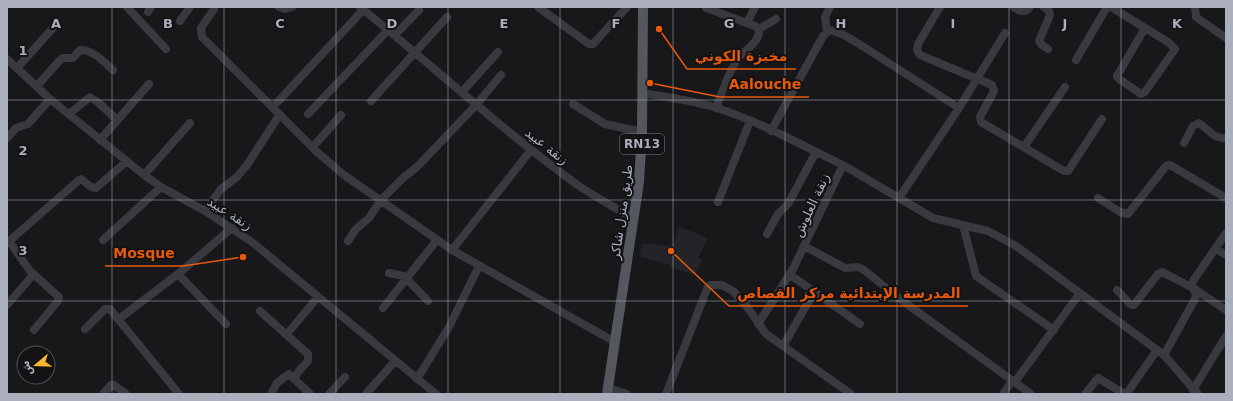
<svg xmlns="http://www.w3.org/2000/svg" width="1233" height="401" font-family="'DejaVu Sans','Noto Naskh Arabic',sans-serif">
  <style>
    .built { fill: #242428 }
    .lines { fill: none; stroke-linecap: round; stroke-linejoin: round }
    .minor { stroke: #393a40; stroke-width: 8 }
    .major { stroke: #55575f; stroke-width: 10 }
    .grid { fill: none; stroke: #aaafbb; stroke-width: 1; stroke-opacity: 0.55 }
    .labels { text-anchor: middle; stroke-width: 4; stroke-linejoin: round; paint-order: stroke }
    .shield { fill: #131316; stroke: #7d808a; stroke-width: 1 }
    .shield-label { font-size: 12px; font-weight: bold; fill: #aaafbb }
    .street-label { font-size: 13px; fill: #aaafbb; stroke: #131316 }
    .grid-label { font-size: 13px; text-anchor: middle; font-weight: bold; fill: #aaafbb; stroke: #131316; stroke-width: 4; stroke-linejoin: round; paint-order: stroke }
    .leader { fill: none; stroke: #e8590c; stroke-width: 1.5 }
    .callout-dot { fill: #e8590c; stroke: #131316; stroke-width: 1.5 }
    .callout-label { font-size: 14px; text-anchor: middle; font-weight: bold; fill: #e8590c; stroke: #131316; stroke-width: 4; stroke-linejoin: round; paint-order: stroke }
  </style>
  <rect width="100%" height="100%" fill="#18181b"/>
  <path class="built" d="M 678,226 L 708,238 L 698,258 L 702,260 L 695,275 L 671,267 L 671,265 L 640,257 L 642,243 L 670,246 L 672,244 L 676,238 Z"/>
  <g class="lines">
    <path class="minor" d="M 127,7 L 166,49
      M 279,7 L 285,9 L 292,7
      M 360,7 C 433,66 503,131 579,186 C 597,198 616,208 634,219
      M 538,7 L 589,44 L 593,44 L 627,7
      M 940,7 L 918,44 L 917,50 L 920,55 L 992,85 L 994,91 L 980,117 L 981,122 L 1064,171 L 1068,171 L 1102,119
      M 1013,7 C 1019,11 1025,14 1030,7
      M 1044,7 L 1049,11 L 1050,15 L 1039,41 L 1042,45 L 1048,49
      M 1111,7 L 1168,42 L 1175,49 L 1145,92 L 1141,94 L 1119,79 L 1117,76 L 1145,28
      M 1195,7 L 1196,17 L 1226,38
      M 706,8 L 755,26 L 759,29
      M 214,9 L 201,28 L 202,37 L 317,152 L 344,175 L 452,250 L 615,342
      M 148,12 L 151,7
      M 180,21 L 190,7
      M 747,23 L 755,7
      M 827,31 L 825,17 L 830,7
      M 395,35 L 419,10
      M 7,59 L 50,99 L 144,175 L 161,187 L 205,211 L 252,242 L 436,394
      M 1076,60 L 1107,7
      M 17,68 L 53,28
      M 37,86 L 59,61 L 63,58 L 73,58 L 80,50 C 92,49 104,62 113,70
      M 462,92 L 498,52
      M 642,93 C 666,97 691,100 714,107 C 759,121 801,145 843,165 L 804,246 L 845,268 L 858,267 L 864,270 L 900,299 L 1031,394
      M 371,101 L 447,17
      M 573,104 L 605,124 L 642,132
      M 273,107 L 363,10
      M 716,108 C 721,95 731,65 740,56 C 747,48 760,42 759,29 L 776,19
      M 69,114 L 90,97 L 99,103 L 117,120
      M 308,114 L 389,29
      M 771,131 L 823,36 L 830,30 L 844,35 L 856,42 L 959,108
      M 7,138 L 16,128 L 28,124 L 50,99
      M 100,140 L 149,84
      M 1184,143 L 1193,126 L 1199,123 L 1215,136 L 1226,139
      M 313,147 L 341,115
      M 1024,147 L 1065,87
      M 843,165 L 933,218 L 988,231 L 1016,246 L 1164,355 L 1198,394
      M 144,175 L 190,123
      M 899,198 L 959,108 L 1005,33
      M 1098,198 L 1120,212 L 1128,214 L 1166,166 L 1170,165 L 1226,198
      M 718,202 L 750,121
      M 205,211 L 221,189 L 237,177 L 247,165 L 280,114
      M 963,225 L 976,276 L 1054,330
      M 767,234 L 778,214 L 788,204 L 816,152
      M 103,240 L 161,187
      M 9,241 L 30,271 L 59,297 L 58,301 L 34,330
      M 348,241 L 356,229 L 369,218 L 381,200 L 404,177 L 417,167 L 477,104 L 501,75
      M 7,243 L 79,180 L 81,179 L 91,187 L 96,188 L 127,161
      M 1216,249 L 1226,255
      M 452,250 L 531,150
      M 389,273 L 404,276 L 428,301
      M 178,274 L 226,324
      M 789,274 L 860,324
      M 1117,290 L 1130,304 L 1134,305 L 1158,274 L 1162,272 L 1193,288 L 1226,310
      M 7,305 L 33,275
      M 383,308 L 437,240
      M 260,311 L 308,354 L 308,361 L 298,372 L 295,379
      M 119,319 L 178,274 L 232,228
      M 758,324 L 793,269 L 804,246
      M 85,329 L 105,309 L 110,309 L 179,394
      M 287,334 L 318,297
      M 783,346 L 814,292
      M 1164,355 L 1195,299 L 1196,295 L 1192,286 L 1193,281 L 1226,233
      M 417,379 L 449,327 L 479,266
      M 1015,382 L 1080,293
      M 608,388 L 627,394
      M 1193,390 L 1226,336
      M 103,394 L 111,385 L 114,385 L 126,394
      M 271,394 L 277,383 L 289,374 L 310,394
      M 329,394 L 345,377
      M 366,394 L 395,361
      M 666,394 L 707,289 L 710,285 L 722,285 L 733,291 L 748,308 L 766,334 L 851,394
      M 1003,394 L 1012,381
      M 1085,394 L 1098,378 L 1123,393 L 1127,393 L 1157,350"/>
    <path class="major" d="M 607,394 L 639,182 L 642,132 L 643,7"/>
  </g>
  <path class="grid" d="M 112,7 L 112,394M 224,7 L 224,394M 336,7 L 336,394M 448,7 L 448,394M 560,7 L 560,394M 673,7 L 673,394M 785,7 L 785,394M 897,7 L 897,394M 1009,7 L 1009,394M 1121,7 L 1121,394M 7,100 L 1226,100M 7,200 L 1226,200M 7,301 L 1226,301"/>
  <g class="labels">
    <rect class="shield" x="620" y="134" width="44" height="20" rx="3"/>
    <g class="shield-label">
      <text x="642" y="148">RN13</text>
    </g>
    <g class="street-label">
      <text transform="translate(547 146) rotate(38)" y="5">زنقة عبيد</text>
      <text transform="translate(811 205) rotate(-65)" y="5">زنقة العلوش</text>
      <text transform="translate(621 212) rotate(-82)" y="5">طريق منزل شاكر</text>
      <text transform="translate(230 213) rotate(32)" y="5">زنقة عبيد</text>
    </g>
  </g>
  <g class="grid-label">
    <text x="56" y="28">A</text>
    <text x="168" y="28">B</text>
    <text x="280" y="28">C</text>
    <text x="392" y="28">D</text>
    <text x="504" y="28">E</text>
    <text x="616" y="28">F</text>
    <text x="729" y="28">G</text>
    <text x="841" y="28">H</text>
    <text x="953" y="28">I</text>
    <text x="1065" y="28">J</text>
    <text x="1177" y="28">K</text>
    <text x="23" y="55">1</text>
    <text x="23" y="155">2</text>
    <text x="23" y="255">3</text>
  </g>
  <path class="leader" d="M659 29L687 69H796M650 83L720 97H809M243 257L183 266H105M671 251L729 306H968"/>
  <g class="callout-dot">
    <circle cx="659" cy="29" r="4"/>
    <circle cx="650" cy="83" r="4"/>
    <circle cx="243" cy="257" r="4"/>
    <circle cx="671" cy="251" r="4"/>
  </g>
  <g class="callout-label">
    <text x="741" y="61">مخبزة الكوني</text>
    <text x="765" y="89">Aalouche</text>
    <text x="144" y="258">Mosque</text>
    <text x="849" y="298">المدرسة الإبتدائية مركز القصاص</text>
  </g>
  <rect width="1233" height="401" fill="none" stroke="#aaafbb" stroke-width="16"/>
  <g transform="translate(36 365) rotate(251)"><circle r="19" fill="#131316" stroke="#4f5158"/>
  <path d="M0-3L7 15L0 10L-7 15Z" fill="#fdb82e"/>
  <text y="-6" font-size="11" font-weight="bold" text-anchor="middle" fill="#aaafbb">ش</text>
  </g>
</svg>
